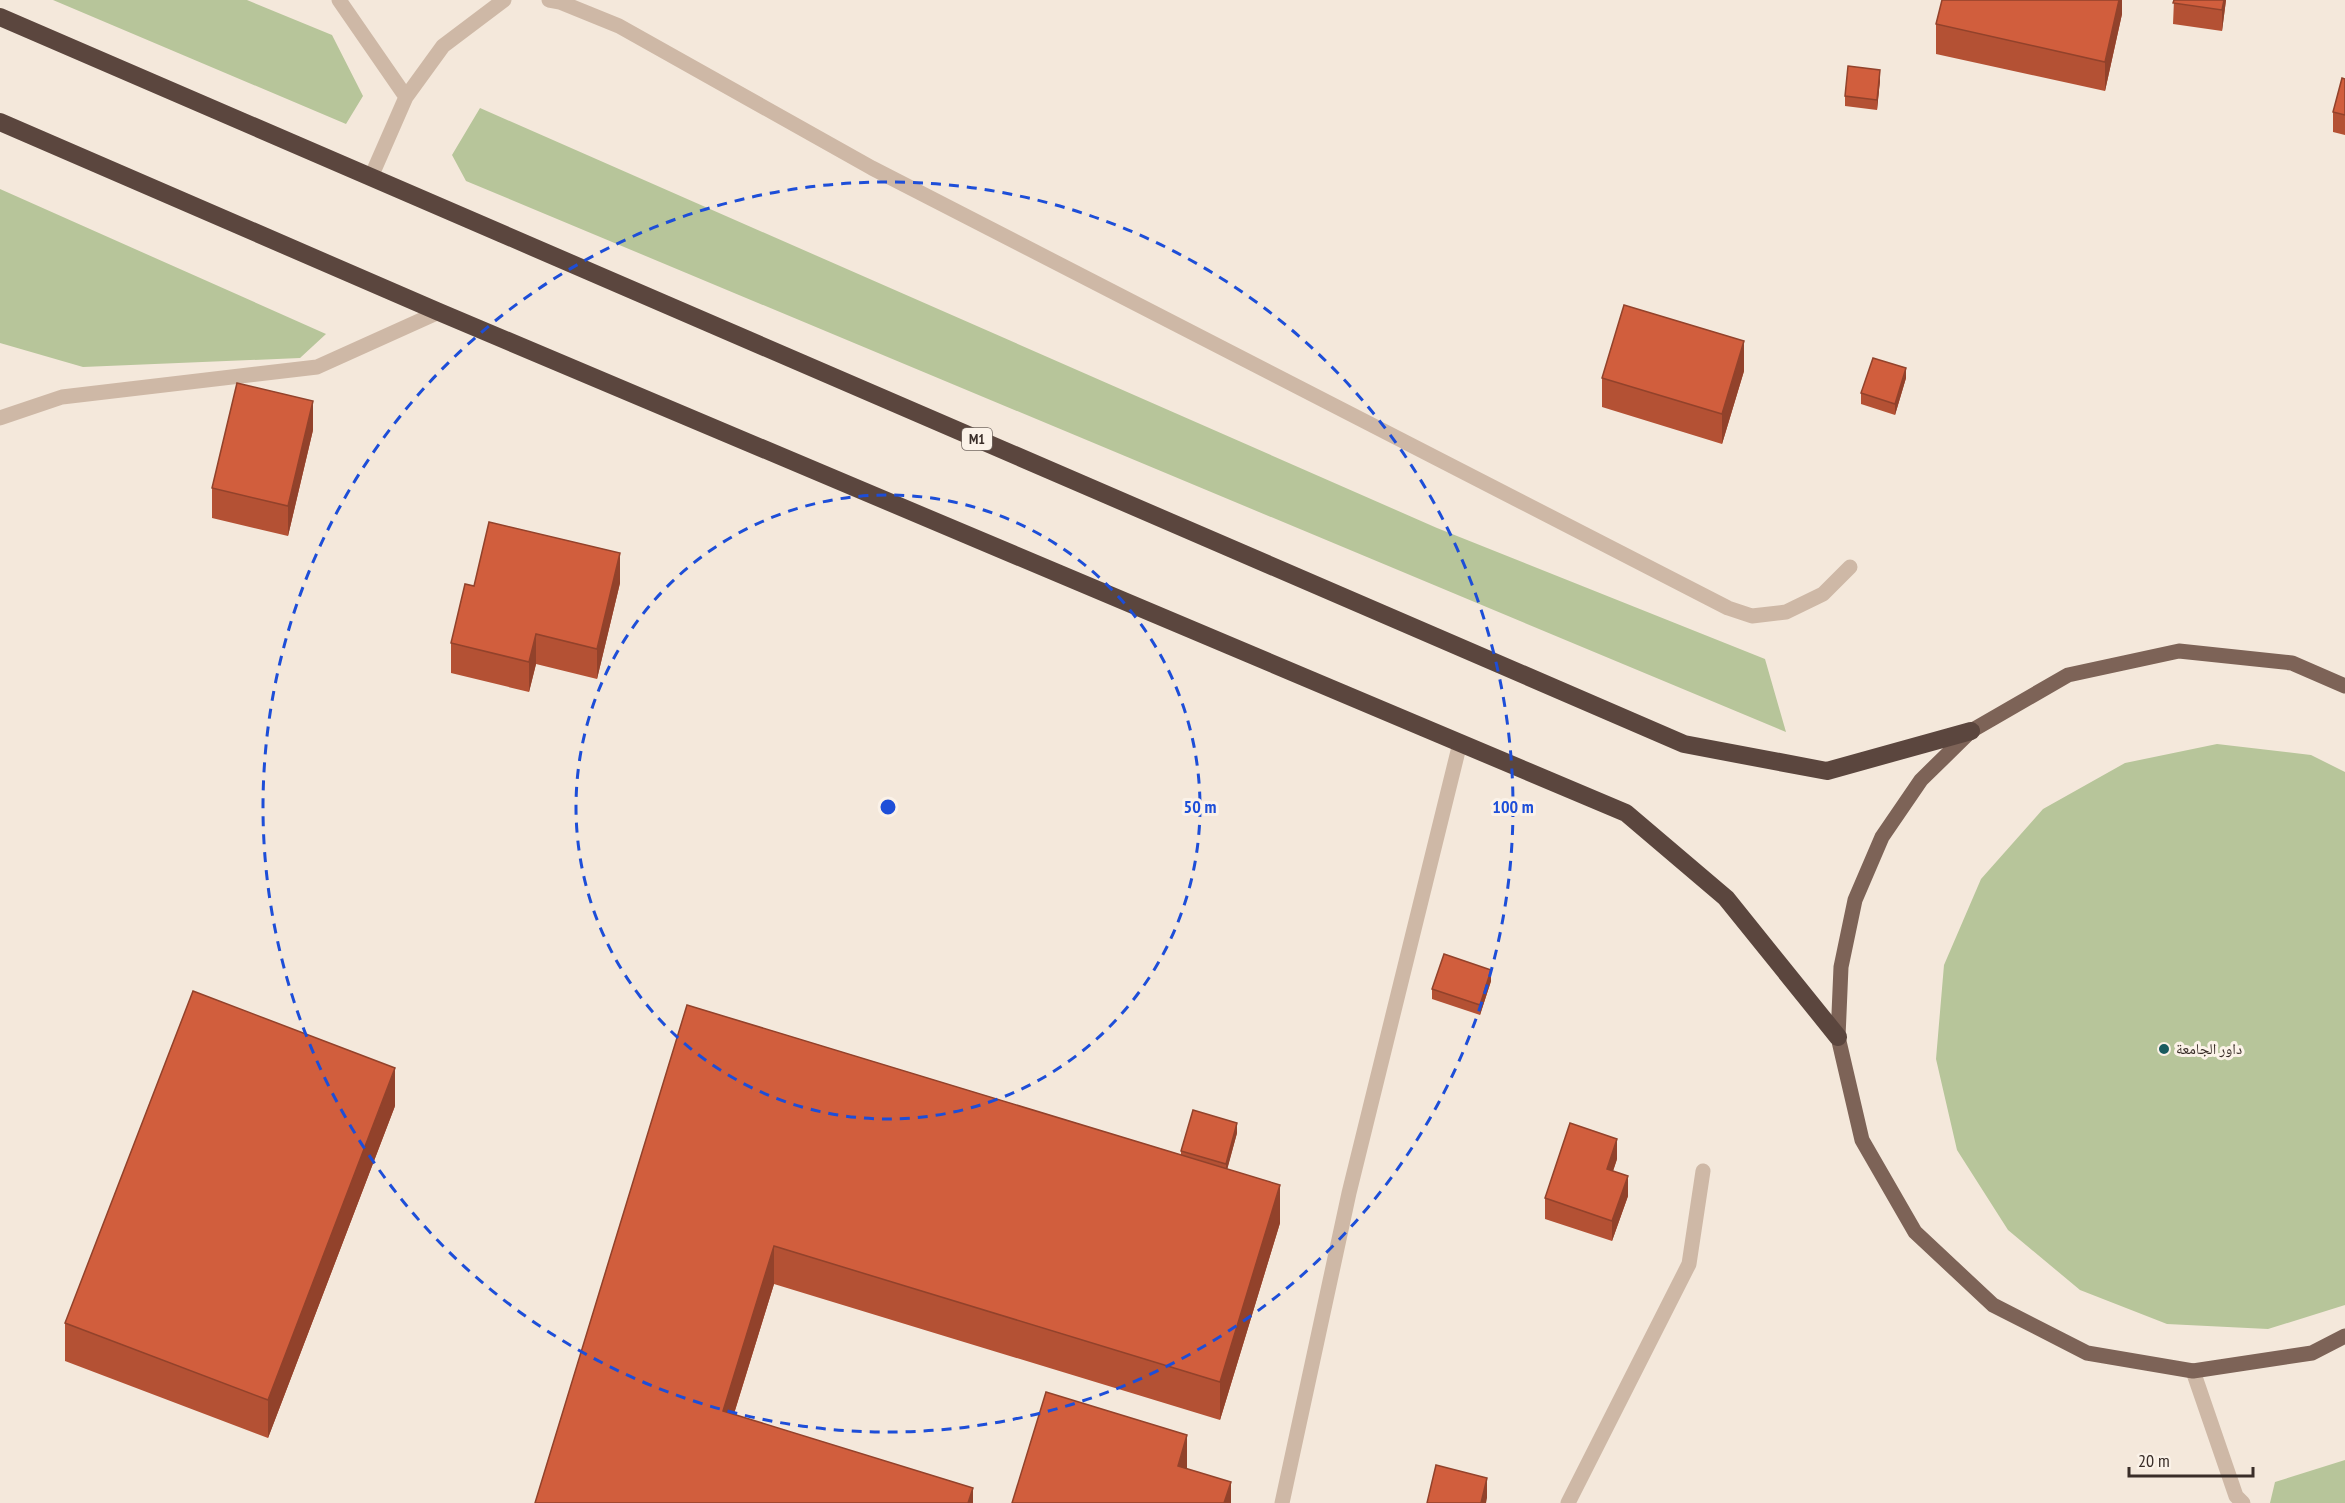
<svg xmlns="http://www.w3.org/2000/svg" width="2345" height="1503" font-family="'PT Sans Narrow','Noto Naskh Arabic',sans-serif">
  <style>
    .green { fill: #b7c59a }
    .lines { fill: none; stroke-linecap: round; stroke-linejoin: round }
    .minor { stroke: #ceb8a6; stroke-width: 15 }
    .major { stroke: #7d6357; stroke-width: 15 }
    .highway { stroke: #5b463e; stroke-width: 18 }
    .wall { fill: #b45134 }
    .shaded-wall { fill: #92422b }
    .building { fill: #d15e3d; stroke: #92422b; stroke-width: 1.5 }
    .ring { fill: none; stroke: #1d4ed8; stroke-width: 3; stroke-dasharray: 10 8 }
    .poi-dot { fill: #195b5f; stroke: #fbf2e8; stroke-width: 2 }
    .labels { text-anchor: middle; stroke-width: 6; stroke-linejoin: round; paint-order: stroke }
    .shield { fill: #fbf2e8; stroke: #736862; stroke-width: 1.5 }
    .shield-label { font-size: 14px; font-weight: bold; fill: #392d28 }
    .poi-label { font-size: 15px; fill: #392d28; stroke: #fbf2e8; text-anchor: start }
    .centre { fill: #1d4ed8; stroke: #fbf2e8; stroke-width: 3 }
    .ring-label { font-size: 18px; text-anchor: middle; font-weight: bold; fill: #1d4ed8; stroke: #fbf2e8; stroke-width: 6; stroke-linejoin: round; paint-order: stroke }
  </style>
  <rect width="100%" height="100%" fill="#f4e8db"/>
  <path class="green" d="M 53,0 L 247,0 L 332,35 L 363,96 L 346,124 Z
    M 480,108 L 1437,528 L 1765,659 L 1786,732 L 466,181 L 452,155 Z
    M 0,189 L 326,334 L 300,358 L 83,367 L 0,343 Z
    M 2217,744 L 2311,755 L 2345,772 L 2345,1305 L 2268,1329 L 2167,1324 L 2080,1290 L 2008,1230 L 1957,1150 L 1936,1059 L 1944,965 L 1981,879 L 2043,809 L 2125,763 Z
    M 2345,1460 L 2345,1503 L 2270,1503 L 2275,1482 Z"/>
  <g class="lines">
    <path class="minor" d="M 339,0 L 406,97
      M 549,0 L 560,2 L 619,26 L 872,168 L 1728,608 L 1752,616 L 1786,612 L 1823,594 L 1850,567
      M 371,177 L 406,97 L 443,46 L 504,0
      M 0,418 L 62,397 L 317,367 L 439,312
      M 2193,1371 L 2236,1496 L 2243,1503
      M 1282,1503 L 1349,1193 L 1460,743
      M 1568,1503 L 1689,1264 L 1703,1171"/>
    <path class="major" d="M 2345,686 L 2292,663 L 2179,651 L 2068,675 L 1971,731 L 1921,780 L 1882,837 L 1855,900 L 1841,967 L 1838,1037 L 1862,1140 L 1915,1232 L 1993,1305 L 2087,1353 L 2193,1371 L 2312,1353 L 2345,1336"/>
    <path class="highway" d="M 0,17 L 1684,744 L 1827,771 L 1971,731
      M 0,122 L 439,312 L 1626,813 L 1726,898 L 1838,1037"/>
  </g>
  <path class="wall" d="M 2122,0 L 2122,14 L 2105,91 L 1936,54 L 1936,24 Z
    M 2174,0 L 2226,0 L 2222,31 L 2173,24 Z
    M 2345,79 L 2345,135 L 2333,132 L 2333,112 Z
    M 1880,80 L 1877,110 L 1845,106 L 1845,96 Z
    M 1744,371 L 1722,444 L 1602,407 L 1602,378 Z
    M 1906,378 L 1895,415 L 1861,404 L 1861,393 Z
    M 313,430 L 288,536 L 212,518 L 212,488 Z
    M 620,583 L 597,679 L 536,664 L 529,692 L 451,673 L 451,643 L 474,586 Z
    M 1491,981 L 1480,1015 L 1432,999 L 1432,989 Z
    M 687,1005 L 1181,1155 L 1181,1151 L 1237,1133 L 1227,1169 L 1280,1223 L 1220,1420 L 774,1284 L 734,1414 L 973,1503 L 535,1503 Z
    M 395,1106 L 268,1438 L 65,1361 L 65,1323 Z
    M 1617,1159 L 1613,1171 L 1628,1196 L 1612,1241 L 1545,1219 L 1545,1198 Z"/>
  <path class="shaded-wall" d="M 2119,0 L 2122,0 L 2122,14 L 2105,91 L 2105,62 Z
    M 2224,0 L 2226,0 L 2222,31 L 2222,10 Z
    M 1880,70 L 1880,80 L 1877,110 L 1877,100 Z
    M 1744,341 L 1744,371 L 1722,444 L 1722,414 Z
    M 1906,368 L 1906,378 L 1895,415 L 1895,404 Z
    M 313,401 L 313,430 L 288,536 L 288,506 Z
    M 620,553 L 620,583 L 597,679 L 597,649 Z
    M 536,634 L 536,664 L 529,692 L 529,662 Z
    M 1491,970 L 1491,981 L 1480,1015 L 1480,1005 Z
    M 395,1068 L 395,1106 L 268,1438 L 268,1400 Z
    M 1237,1123 L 1237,1133 L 1226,1174 L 1226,1164 Z
    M 1617,1139 L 1617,1159 L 1607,1189 L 1607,1169 Z
    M 1628,1176 L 1628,1196 L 1612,1241 L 1612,1221 Z
    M 1280,1185 L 1280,1223 L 1220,1420 L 1220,1382 Z
    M 774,1246 L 774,1284 L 723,1449 L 723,1411 Z
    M 1187,1435 L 1187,1473 L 1178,1466 Z
    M 1487,1478 L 1487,1498 L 1486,1503 L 1481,1503 Z
    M 1231,1482 L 1231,1503 L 1224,1503 Z
    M 973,1488 L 973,1503 L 968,1503 Z"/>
  <path class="building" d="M 1942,0 L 2119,0 L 2105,62 L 1936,24 Z
    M 2174,0 L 2224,0 L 2222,10 L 2173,3 Z
    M 1848,66 L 1880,70 L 1877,100 L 1845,96 Z
    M 2342,78 L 2345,79 L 2345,115 L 2333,112 Z
    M 1624,305 L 1744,341 L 1722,414 L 1602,378 Z
    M 1873,358 L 1906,368 L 1895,404 L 1861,393 Z
    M 237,383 L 313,401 L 288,506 L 212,488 Z
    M 489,522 L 620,553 L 597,649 L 536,634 L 529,662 L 451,643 L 465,584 L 474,586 Z
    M 1444,954 L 1491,970 L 1480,1005 L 1432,989 Z
    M 193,991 L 395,1068 L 268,1400 L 65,1323 Z
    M 687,1005 L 1280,1185 L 1220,1382 L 774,1246 L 723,1411 L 973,1488 L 968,1503 L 535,1503 Z
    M 1193,1110 L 1237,1123 L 1226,1164 L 1181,1151 Z
    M 1570,1123 L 1617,1139 L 1607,1169 L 1628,1176 L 1612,1221 L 1545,1198 Z
    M 1046,1392 L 1187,1435 L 1178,1466 L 1231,1482 L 1224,1503 L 1012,1503 Z
    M 1436,1465 L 1487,1478 L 1481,1503 L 1427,1503 Z"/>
  <g class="ring">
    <circle cx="888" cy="807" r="312"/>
    <circle cx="888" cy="807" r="625"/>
  </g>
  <circle class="poi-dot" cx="2164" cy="1049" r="6"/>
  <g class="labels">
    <rect class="shield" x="962" y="428" width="30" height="22" rx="4.5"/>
    <g class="shield-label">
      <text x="977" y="444">M1</text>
    </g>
    <g class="poi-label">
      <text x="2176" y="1054">داور الجامعة</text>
    </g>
  </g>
  <circle cx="888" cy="807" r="9" class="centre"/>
  <g class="ring-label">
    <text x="1200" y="813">50 m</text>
    <text x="1513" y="813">100 m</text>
  </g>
  <path d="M2129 1467v9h124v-9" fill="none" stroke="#392d28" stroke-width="3"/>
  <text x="2138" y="1467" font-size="18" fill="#392d28" stroke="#fbf2e8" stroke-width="4.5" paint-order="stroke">20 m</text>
</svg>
